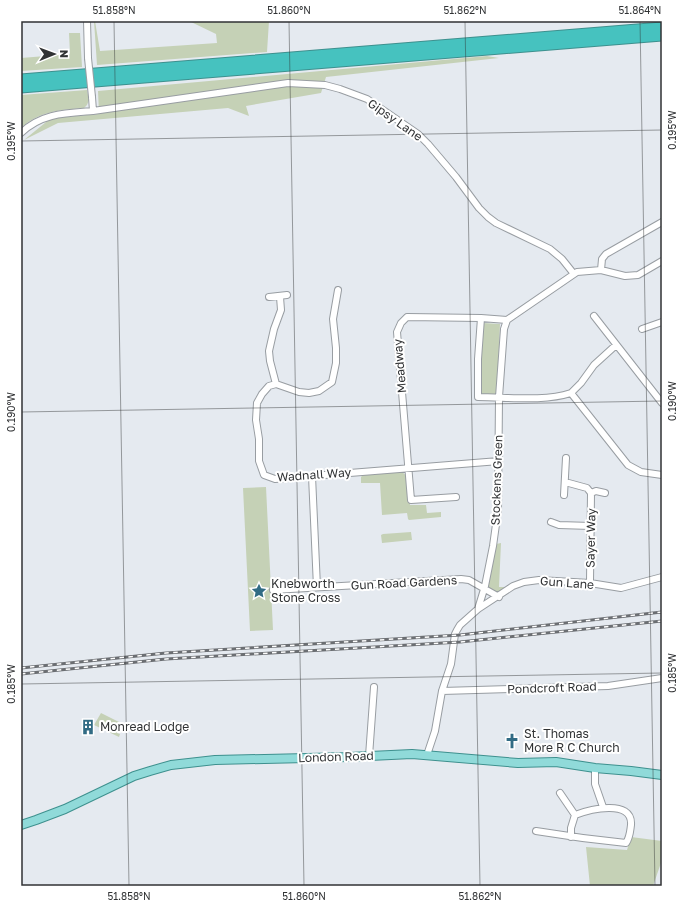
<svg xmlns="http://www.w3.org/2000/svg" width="683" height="907" font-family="'Golos Text',sans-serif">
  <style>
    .green { fill: #c5d1b6 }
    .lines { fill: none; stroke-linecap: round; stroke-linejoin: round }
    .minor-casing { stroke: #989da2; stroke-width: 8 }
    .major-casing { stroke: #3e908e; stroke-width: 10 }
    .highway-casing { stroke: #3e908e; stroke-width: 11 }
    .minor { stroke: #fff; stroke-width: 6 }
    .major { stroke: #90dad9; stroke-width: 8 }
    .highway { stroke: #46c2bf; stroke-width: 9 }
    .rail-casing { stroke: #6b6e72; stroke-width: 3 }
    .rail { stroke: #fff; stroke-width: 1.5; stroke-dasharray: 4.5; stroke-linecap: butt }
    .minor-bridge-casing { stroke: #989da2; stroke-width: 8; stroke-linecap: butt }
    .minor-bridge { stroke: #fff; stroke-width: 6 }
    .ticks { fill: none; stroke: #303234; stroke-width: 1; stroke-opacity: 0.45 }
    .labels { text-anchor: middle; stroke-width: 4; stroke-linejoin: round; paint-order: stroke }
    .street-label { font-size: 12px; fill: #303234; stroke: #fff }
    .poi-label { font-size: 12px; fill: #303234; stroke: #fff; text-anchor: start }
    .neatline { fill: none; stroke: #303234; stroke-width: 1.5 }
    .ticks-label { font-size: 10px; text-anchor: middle; fill: #303234 }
  </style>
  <rect width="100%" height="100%" fill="#e5eaf0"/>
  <path class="green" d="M 94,21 L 95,21 L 100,51 L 217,43 L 216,34 L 189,21 L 269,21 L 267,52 L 97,65 Z
    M 69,33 L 80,33 L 82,67 L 21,71 L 21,58 L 70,54 Z
    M 487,56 L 499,58 L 326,77 L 321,93 L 246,106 L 249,116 L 228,108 L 58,123 L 24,140 L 51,118 L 99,114 L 98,91 Z
    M 87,90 L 89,100 L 87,105 L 84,108 C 59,110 40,111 21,128 L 21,95 Z
    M 483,323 L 500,324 L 497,395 L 481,394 L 480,357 Z
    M 393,472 L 402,472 L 408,477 L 410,505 L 426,505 L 427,513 L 441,512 L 441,517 L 409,520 L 408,519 L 407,513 L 382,515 L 380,483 L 361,483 L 361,477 L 363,475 Z
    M 266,487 L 273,630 L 250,631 L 243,488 Z
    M 411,532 L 412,540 L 382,543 L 381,535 L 383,534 Z
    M 501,543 L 499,587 L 507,587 L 498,593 L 489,588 L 488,584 L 496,544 Z
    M 101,713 L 125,725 L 124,728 L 121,726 L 117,728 L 117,733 L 120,734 L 119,737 L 94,725 Z
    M 631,837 L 662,841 L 662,860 L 653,886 L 590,886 L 586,847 L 627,850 Z"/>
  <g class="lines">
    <g class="minor-casing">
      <path id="minor" d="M 87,21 L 88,58
        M 92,97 L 93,111
        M 21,133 C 41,113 67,113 93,111 L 288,83 L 325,85 L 340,89 L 367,99 L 418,134 L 428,144 L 456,177 L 479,208 L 488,217 L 496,223 L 550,249 L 562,259 L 574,274
        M 601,270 L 602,259 L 606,254 L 662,222
        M 338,290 L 333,319 L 336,348 L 336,363 L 332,382 L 319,391 L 309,393 L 299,392 L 276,384 L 269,386 L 262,394 L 257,403 L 256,420 L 259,439 L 259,461 L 264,475 L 275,479 L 499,461
        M 269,297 L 287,295
        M 594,316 L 662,403
        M 481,318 L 478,359 L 478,397 C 508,397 543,402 571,393 L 628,465 L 641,472 L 662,475
        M 642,329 L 662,322
        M 276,384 L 270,361 L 269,351 L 274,329 L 281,310 L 280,297
        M 571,393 L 581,383 L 594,365 L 616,345
        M 312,476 L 317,587
        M 565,482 L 587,488 L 591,493 L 596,491 L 605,493
        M 564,495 L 566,458
        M 456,497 L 411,500 L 397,332 L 401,323 L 407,317 L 481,318 L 507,320
        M 551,522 L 559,525 L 591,526
        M 590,583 L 591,493
        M 273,590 L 461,579 L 469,580 L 499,597
        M 478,609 L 485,586 L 493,546 L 498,510 L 499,397 L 504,329 L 507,320 L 577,272 L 601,270 L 625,276 L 638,275 L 662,261
        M 442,691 L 608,686 L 662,678
        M 427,755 L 435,731 L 442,691 L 451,664 L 455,634 L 457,630 L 460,625 L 478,609 L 513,586 L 524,582 L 539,580 L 590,583 L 621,588 L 662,577
        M 369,756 L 374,687
        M 595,768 L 595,784 L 603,807
        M 560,793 L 575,815
        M 536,831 C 566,836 596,840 626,843 C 630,837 630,832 631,825 C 633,798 588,810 575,815 L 571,828 L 571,837"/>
    </g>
    <g class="major-casing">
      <path id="major" d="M 21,825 L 36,820 L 65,809 L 134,776 L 150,771 L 171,765 L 215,760 L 349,757 L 412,754 L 518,763 L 556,762 L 595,768 L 631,771 L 662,775"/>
    </g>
    <g class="highway-casing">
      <path id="highway" d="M 21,79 L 662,27
        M 21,88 L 662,36"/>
    </g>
    <use href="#minor" class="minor"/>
    <use href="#major" class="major"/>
    <use href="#highway" class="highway"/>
    <g class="rail-casing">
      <path id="rail" d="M 21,668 L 166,653 L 460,635 L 662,612
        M 21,674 L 166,659 L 460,642 L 662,621"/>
    </g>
    <use href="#rail" class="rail"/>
    <g class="minor-bridge-casing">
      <path id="minor-bridge" d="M 88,58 L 92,97"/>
    </g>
    <use href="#minor-bridge" class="minor-bridge"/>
  </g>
  <path class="ticks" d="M 114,21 L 129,886M 289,21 L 304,886M 465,21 L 480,886M 640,21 L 655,886M 21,141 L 662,130M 21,412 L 662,401M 21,684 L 662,673"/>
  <defs>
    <g id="sight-bare" transform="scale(1.2)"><path d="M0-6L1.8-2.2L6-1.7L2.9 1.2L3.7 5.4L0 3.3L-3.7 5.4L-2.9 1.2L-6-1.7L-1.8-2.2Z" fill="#316b84" stroke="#fff" stroke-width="2.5" paint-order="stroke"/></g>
    <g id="building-bare" transform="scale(1.2)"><path d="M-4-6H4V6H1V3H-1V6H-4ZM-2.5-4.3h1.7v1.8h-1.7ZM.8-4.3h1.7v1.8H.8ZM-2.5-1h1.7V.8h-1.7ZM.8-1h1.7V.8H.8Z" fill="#316b84" stroke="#fff" stroke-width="2.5" paint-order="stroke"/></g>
    <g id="church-bare" transform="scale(1.2)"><path d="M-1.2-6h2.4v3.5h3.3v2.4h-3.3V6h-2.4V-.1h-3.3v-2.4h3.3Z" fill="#316b84" stroke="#fff" stroke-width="2.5" paint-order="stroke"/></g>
  </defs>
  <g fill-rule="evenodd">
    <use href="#sight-bare" x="259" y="591"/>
    <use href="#building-bare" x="88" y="727"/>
    <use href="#church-bare" x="512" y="741"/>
  </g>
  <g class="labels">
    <g class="street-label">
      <text transform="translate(395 120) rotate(35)" y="4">Gipsy Lane</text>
      <text transform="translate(400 366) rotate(-95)" y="4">Meadway</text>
      <text transform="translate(314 475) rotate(-4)" y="4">Wadnall Way</text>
      <text transform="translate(497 480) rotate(-88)" y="4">Stockens Green</text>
      <text transform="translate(591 538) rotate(-89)" y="4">Sayer Way</text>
      <text transform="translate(404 583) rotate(-3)" y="4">Gun Road Gardens</text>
      <text transform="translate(567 583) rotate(4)" y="4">Gun Lane</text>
      <text transform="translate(552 688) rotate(-2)" y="4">Pondcroft Road</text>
      <text transform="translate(336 757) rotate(-2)" y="4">London Road</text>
    </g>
    <g class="poi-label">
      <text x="271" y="588">Knebworth<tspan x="271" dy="14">Stone Cross</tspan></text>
      <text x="100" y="731">Monread Lodge</text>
      <text x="524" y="738">St. Thomas<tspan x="524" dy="14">More R C Church</tspan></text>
    </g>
  </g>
  <rect width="683" height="907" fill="none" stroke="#ffffff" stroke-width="44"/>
  <g transform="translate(54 54) rotate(89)" stroke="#ffffff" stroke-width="3" paint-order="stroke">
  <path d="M0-3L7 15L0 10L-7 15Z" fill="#303234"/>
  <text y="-6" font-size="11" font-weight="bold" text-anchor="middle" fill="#303234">N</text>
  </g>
  <rect x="22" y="22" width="639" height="863" class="neatline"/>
  <g class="ticks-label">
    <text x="114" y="14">51.858°N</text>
    <text x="289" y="14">51.860°N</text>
    <text x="465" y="14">51.862°N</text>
    <text x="640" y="14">51.864°N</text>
    <text transform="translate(672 130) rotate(-90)" y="4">0.195°W</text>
    <text transform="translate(11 141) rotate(-90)" y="4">0.195°W</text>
    <text transform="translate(672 401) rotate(-90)" y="4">0.190°W</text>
    <text transform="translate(11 412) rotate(-90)" y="4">0.190°W</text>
    <text transform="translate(672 673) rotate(-90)" y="4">0.185°W</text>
    <text transform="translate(11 684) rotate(-90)" y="4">0.185°W</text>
    <text x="129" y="900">51.858°N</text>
    <text x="304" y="900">51.860°N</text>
    <text x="480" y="900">51.862°N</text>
  </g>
</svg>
